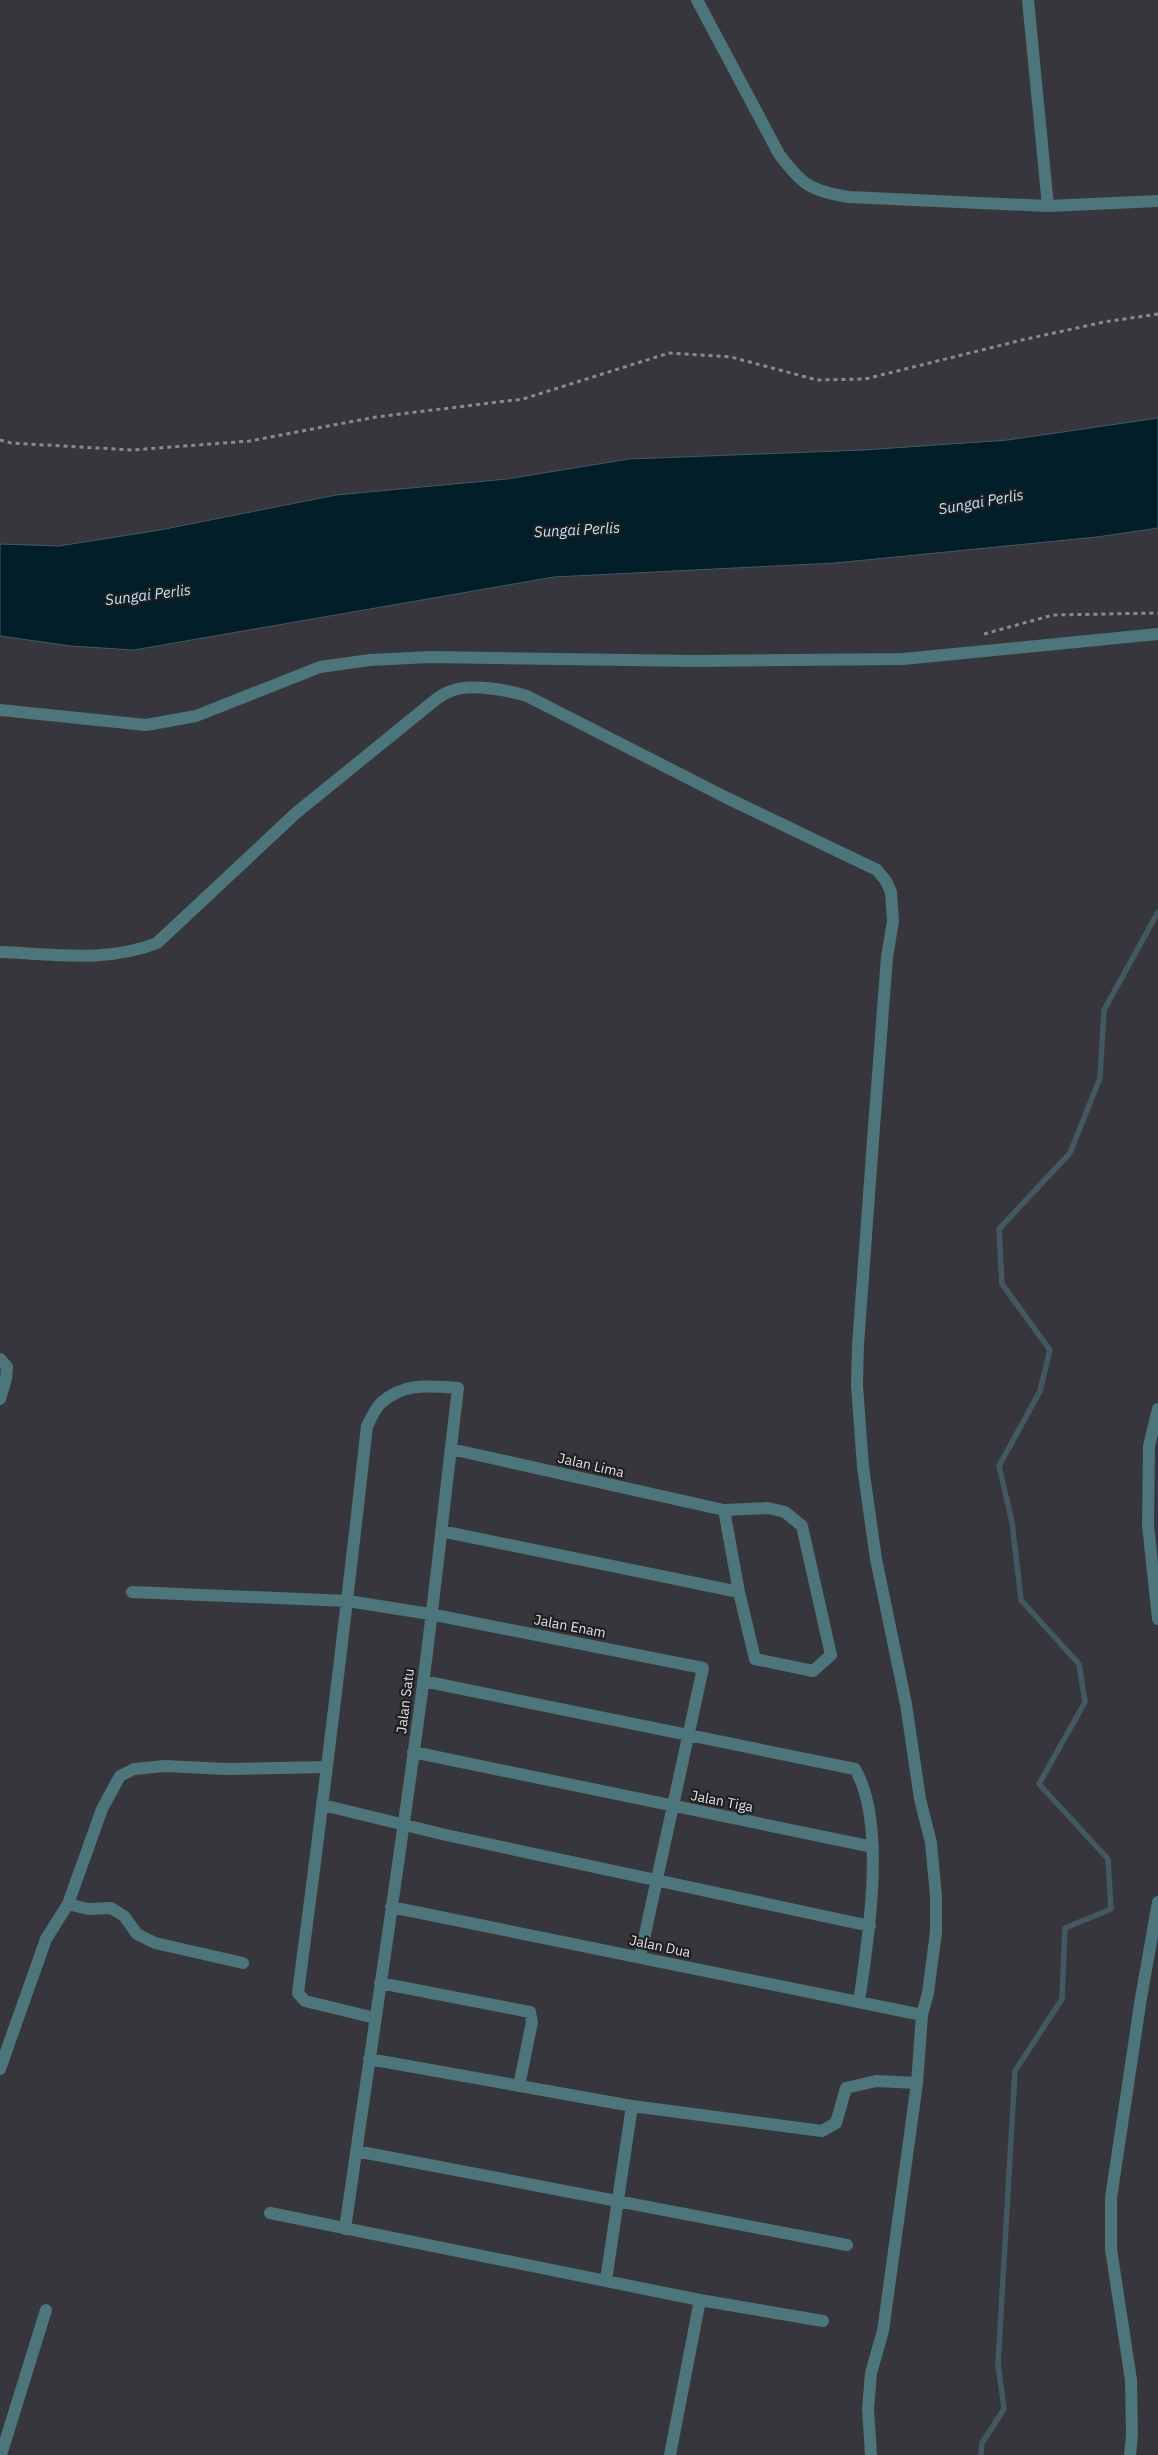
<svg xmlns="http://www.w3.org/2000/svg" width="1158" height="2455" font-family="'IBM Plex Sans',sans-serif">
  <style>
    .water { fill: #011e29; stroke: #445861 }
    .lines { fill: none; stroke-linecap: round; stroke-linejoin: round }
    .stream { stroke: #445861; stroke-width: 5.5 }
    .path { stroke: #8a898e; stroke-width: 3; stroke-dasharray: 4 4; stroke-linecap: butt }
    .minor { stroke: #4c757c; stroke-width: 12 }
    .labels { text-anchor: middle; stroke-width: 4.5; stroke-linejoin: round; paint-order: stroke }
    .street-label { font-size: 14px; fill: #e1e0e4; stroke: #1f1e21 }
    .water-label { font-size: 15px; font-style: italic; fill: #bbe7fb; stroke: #1f1e21 }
  </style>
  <rect width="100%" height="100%" fill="#38363d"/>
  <path class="water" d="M 1158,418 L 1158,528 L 1097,537 L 835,563 L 554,577 L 134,650 L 71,646 L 0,636 L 0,544 L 59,546 L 160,530 L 336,495 L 507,479 L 629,459 L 864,450 L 1008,440 Z"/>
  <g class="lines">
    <path class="stream" d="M 981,2455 L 982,2443 L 1004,2409 L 998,2364 L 1015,2071 L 1062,1999 L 1065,1928 L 1111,1909 L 1108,1859 L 1039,1784 L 1085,1702 L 1079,1664 L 1021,1600 L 1012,1522 L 999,1466 L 1040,1391 L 1050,1350 L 1002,1284 L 999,1229 L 1070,1153 L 1100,1078 L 1104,1010 L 1158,912"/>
    <path class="path" d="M 0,440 L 11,443 L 132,450 L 250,441 L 376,417 L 523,399 L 669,353 L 731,357 L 817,380 L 865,379 L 1022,340 L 1104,322 L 1158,314
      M 984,634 L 1053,615 L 1158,613"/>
    <path class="minor" d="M 697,0 L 779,154 C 802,185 811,191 849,197 L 1048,206 L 1158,201
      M 1028,0 L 1048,206
      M 0,710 L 146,725 L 196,716 L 320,667 L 370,660 L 430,657 L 695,661 L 903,659 L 1158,634
      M 0,952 C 53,954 107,963 157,943 L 296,813 L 434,701 C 439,697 445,693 451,691 C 470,683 508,690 527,696 L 725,797 L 877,870 L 886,881 L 891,892 L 893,921 L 887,957 L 874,1127 L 858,1345 L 857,1386 L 863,1467 L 876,1559 L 906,1704 L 920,1799 L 931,1843 L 936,1896 L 936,1932 L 928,1993 L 922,2015 L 917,2083 L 883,2331 L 871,2373 L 868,2409 L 871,2455
      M 0,1359 L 7,1367 L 6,1379 L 0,1399
      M 1158,1409 L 1149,1446 L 1148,1525 L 1158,1619
      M 724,1510 L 739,1592
      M 441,1531 L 739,1592 L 755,1659 L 813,1671 L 831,1655 L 802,1526 L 785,1512 L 768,1508 L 724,1510 L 451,1449
      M 132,1592 L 348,1601 L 430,1614 L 703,1668 L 640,1957
      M 423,1681 L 855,1769 C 887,1823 868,1941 859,2002
      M 413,1752 L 873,1847
      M 323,1805 L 446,1835 L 870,1926
      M 68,1904 L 88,1909 L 111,1908 L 124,1916 L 137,1934 L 155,1943 L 243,1963
      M 391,1907 L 922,2015
      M 380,1983 L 530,2012 L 532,2022 L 519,2086
      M 369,2059 L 632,2106 L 822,2131 L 836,2123 L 846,2088 L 876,2081 L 917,2083
      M 0,2069 L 46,1939 L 68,1904 L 102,1809 L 120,1776 L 134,1769 L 165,1766 L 226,1769 L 326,1767
      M 356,2151 L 847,2245
      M 270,2213 L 700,2300 L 823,2321
      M 345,2229 C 371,2047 399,1866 423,1684 C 436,1585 446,1487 458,1388 C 430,1386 404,1382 381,1403 C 375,1408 371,1419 367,1426 C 346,1615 323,1804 298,1993 L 305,2001 L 375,2018
      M 606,2280 L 632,2106
      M 1,2455 L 46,2310
      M 670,2455 L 700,2300
      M 1130,2455 L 1132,2435 L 1131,2380 L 1111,2249 L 1111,2198 L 1141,1998 L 1158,1902"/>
  </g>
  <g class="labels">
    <g class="street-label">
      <text transform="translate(591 1465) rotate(13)" y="5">Jalan Lima</text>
      <text transform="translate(570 1626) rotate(11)" y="5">Jalan Enam</text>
      <text transform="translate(405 1701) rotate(-83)" y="5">Jalan Satu</text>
      <text transform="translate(722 1801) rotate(11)" y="5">Jalan Tiga</text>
      <text transform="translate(660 1946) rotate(12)" y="5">Jalan Dua</text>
    </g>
    <g class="water-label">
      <text transform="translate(981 502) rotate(-10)" y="5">Sungai Perlis</text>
      <text transform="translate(577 530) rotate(-3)" y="5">Sungai Perlis</text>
      <text transform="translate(148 595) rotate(-7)" y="5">Sungai Perlis</text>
    </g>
  </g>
</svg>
